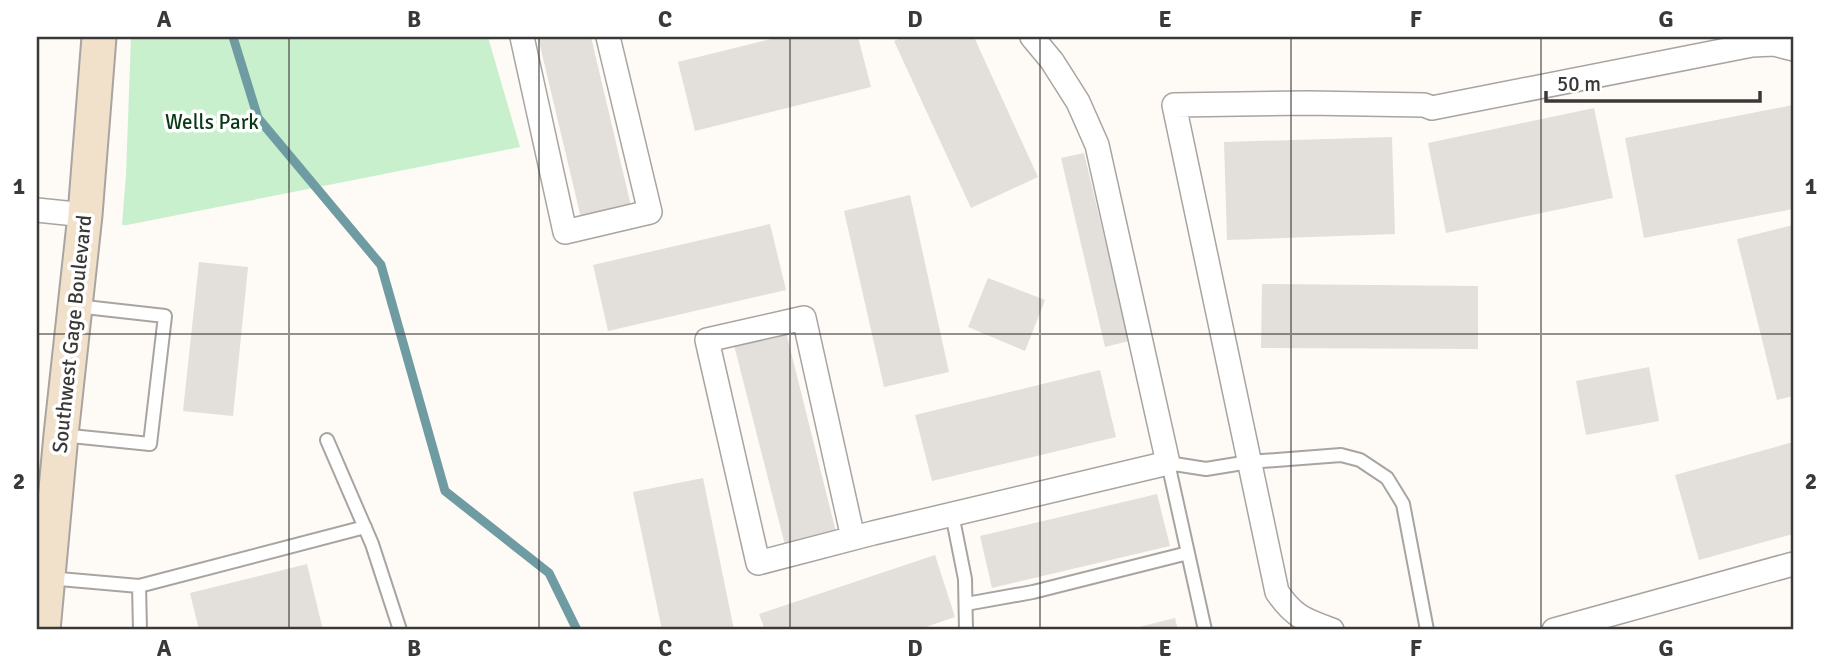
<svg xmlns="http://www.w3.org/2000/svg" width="1830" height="667" font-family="Signika,sans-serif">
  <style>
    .green { fill: #c9f0cd }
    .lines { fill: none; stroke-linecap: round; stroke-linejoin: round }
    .stream { stroke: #6f9ca2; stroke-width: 9 }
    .building { fill: #e3dfdb }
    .service-casing { stroke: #a8a4a1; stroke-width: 16 }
    .minor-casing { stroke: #a8a4a1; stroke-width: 26 }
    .secondary-casing { stroke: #a8a4a1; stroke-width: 37 }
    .service { stroke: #fff; stroke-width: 12 }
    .minor { stroke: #fff; stroke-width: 23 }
    .secondary { stroke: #f2e1ca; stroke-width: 33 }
    .grid { fill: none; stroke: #3b3938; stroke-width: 2; stroke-opacity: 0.55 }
    .labels { text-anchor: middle; stroke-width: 7; stroke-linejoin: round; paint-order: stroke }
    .park-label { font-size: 21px; fill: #093815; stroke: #fff }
    .street-label { font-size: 21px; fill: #3b3938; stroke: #fff }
    .neatline { fill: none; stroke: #3b3938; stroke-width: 2.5 }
    .grid-label { font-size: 23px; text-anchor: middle; font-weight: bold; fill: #3b3938 }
  </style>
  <rect width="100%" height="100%" fill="#fefaf6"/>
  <path class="green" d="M 131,37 L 488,37 L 520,147 L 127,225 L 122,225 L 126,174 Z"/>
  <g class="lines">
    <path class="stream" d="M 233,37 L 258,118 L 381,265 L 445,491 L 549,573 L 577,630"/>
  </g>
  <path class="building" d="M 538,37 L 591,37 L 631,206 L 581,218 Z
    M 779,37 L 858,37 L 871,87 L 695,131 L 678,62 Z
    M 904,37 L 974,37 L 1038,177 L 971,208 L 894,41 Z
    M 1793,105 L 1793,209 L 1644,238 L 1625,138 Z
    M 1594,108 L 1613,198 L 1446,233 L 1428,143 Z
    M 1392,137 L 1395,234 L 1227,240 L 1224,142 Z
    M 1084,153 L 1129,341 L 1105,347 L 1061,158 Z
    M 910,195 L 949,372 L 884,387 L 844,211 Z
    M 770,224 L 786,290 L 608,331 L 593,265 Z
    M 1793,225 L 1793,396 L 1777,400 L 1737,239 Z
    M 199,262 L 248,267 L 233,416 L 183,411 Z
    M 988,278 L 1045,300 L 1025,351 L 968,327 Z
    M 1262,284 L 1478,286 L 1478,349 L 1261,348 Z
    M 786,332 L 836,532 L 785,545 L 734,345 Z
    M 1649,367 L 1659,421 L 1586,435 L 1576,381 Z
    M 1100,370 L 1116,437 L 932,481 L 915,415 Z
    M 1793,442 L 1793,534 L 1699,560 L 1675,475 Z
    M 703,478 L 734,630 L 662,630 L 633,492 Z
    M 1157,494 L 1170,546 L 992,588 L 980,536 Z
    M 935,555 L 955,617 L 917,630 L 765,630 L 759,614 Z
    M 307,564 L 323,630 L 199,630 L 190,593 Z
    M 1175,618 L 1178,630 L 1131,630 L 1131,629 Z"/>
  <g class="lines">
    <g class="service-casing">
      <path id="service" d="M 61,435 L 150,444 L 165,316 L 76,306
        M 327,440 L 372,544 L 400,630
        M 952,514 L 965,579 L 966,630
        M 48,578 L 139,586 L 365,527
        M 139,586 L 140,630
        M 966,604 L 1033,592 L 1188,553
        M 1205,630 L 1168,463 L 1206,469 L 1249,462 L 1341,455 L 1360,460 L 1387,478 L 1403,504 L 1427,630"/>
    </g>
    <g class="minor-casing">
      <path id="minor" d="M 522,37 L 565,232 L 650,212 L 608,37
        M 37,210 L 85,215
        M 853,538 L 804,318 L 707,340 L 758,563 L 873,533 L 1168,463 L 1097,145 L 1078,102 L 1052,61 L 1032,37
        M 1332,630 C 1305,620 1294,617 1277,592 L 1174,105 L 1308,103 L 1424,105 L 1432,108 L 1752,45 L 1774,44 L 1793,49
        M 1554,630 L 1793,564"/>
    </g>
    <g class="secondary-casing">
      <path id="secondary" d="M 43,630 L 61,435 L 85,215 L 99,37"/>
    </g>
    <use href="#service" class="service"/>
    <use href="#minor" class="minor"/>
    <use href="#secondary" class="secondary"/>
  </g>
  <path class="grid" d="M 289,37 L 289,630M 539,37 L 539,630M 790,37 L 790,630M 1040,37 L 1040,630M 1291,37 L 1291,630M 1541,37 L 1541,630M 37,334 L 1793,334"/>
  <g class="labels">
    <g class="park-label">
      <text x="212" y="129">Wells Park</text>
    </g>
    <g class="street-label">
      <text transform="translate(72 334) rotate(-84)" y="7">Southwest Gage Boulevard</text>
    </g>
  </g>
  <rect width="1830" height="667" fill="none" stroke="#ffffff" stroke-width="77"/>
  <path d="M1546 91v10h214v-10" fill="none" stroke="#3b3938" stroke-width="3.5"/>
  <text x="1557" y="91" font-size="21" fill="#3b3938" stroke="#ffffff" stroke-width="5" paint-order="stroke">50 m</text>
  <rect x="38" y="38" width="1754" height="590" class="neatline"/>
  <g class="grid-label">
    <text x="164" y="27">A</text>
    <text x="414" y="27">B</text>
    <text x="665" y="27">C</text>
    <text x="915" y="27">D</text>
    <text x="1165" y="27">E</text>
    <text x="1416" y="27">F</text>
    <text x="1666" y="27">G</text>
    <text x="19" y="194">1</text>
    <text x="1811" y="194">1</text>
    <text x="19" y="489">2</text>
    <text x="1811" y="489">2</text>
    <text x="164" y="656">A</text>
    <text x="414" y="656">B</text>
    <text x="665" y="656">C</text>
    <text x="915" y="656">D</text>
    <text x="1165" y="656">E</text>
    <text x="1416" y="656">F</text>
    <text x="1666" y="656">G</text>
  </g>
</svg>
